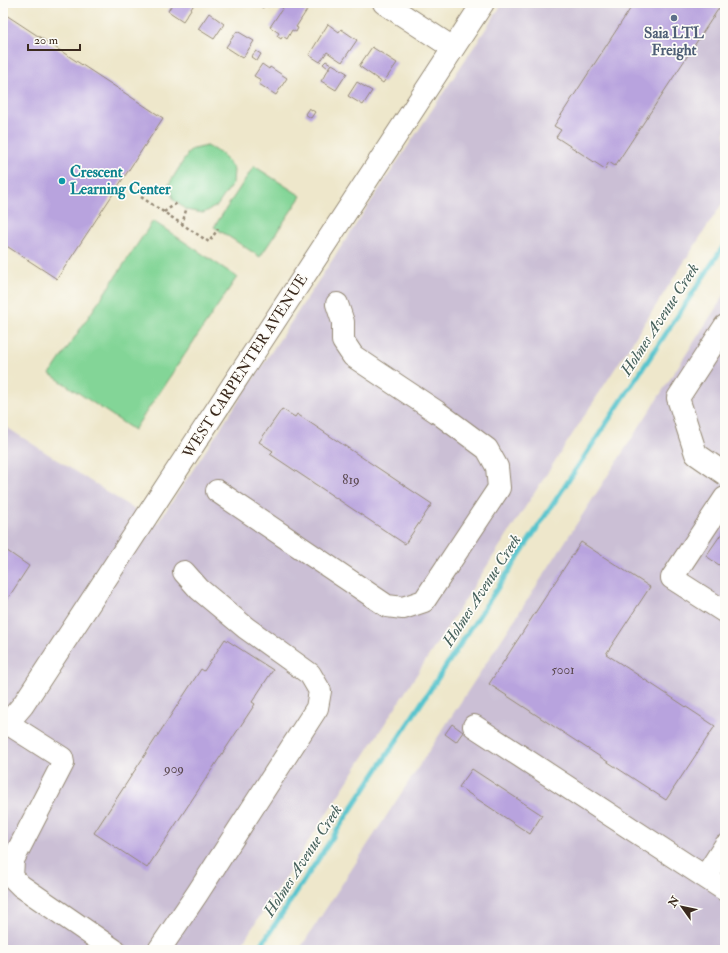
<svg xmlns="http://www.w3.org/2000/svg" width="728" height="953" font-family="'IM FELL Double Pica',serif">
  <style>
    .industrial { fill: #cbbfd5 }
    .green { fill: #83d597; stroke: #5f805a }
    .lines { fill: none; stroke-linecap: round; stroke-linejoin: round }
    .stream { stroke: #57c4cd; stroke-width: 5 }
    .building { fill: #b8a3de }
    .minor-casing { stroke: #948874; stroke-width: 24 }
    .path { stroke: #948874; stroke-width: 2.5; stroke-dasharray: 3 3; stroke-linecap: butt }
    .minor { stroke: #fff; stroke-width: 22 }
    .service-dot { fill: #5c6f8a; stroke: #fdfcf7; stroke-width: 1.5 }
    .culture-dot { fill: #0f9aa8; stroke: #fdfcf7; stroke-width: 1.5 }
    .labels { text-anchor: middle; stroke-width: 3.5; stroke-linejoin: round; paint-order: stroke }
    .number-label { font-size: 13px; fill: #5a484e }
    .service-label { font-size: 15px; font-weight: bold; fill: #4e5e75; stroke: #fdfcf7 }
    .culture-label { font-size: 15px; font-weight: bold; fill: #0d838f; stroke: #fdfcf7; text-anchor: start }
    .street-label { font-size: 15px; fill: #3b2a1e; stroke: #fdfcf7 }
    .water-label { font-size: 16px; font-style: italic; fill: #45605b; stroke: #fdfcf7 }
  </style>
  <rect width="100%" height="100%" fill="#fdfcf7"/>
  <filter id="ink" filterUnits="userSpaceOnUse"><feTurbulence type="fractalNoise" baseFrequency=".025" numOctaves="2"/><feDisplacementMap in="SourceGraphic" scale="8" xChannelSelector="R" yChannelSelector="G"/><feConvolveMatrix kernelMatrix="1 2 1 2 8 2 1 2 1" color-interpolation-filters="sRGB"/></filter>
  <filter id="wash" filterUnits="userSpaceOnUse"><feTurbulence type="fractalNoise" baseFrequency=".012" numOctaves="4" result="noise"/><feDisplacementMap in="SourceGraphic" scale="16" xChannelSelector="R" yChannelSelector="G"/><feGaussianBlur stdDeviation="0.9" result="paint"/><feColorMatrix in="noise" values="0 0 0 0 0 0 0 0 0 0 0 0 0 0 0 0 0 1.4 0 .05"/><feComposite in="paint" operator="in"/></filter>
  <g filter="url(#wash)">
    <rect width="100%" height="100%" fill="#eee7cb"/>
    <path class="industrial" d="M 503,3 L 725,3 L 725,199 L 238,950 L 3,950 L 3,425 L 157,524 Z
      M 725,294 L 725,950 L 299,950 L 541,579 Z"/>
    <path class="green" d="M 207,146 L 222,154 L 234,169 L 233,183 L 217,206 L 203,213 L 186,210 L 173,199 L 169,184 L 190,150 Z
      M 254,166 L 301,196 L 260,257 L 214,227 Z
      M 153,221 L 237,277 L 134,430 L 50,374 Z"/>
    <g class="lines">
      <path class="stream" d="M 258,950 L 725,244"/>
    </g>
    <g id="blocks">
      <path class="building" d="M 173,3 L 195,3 L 183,21 L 168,11 Z
        M 259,3 L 272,3 L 269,7 L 265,5 L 263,8 L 258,5 Z
        M 286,3 L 297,3 L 307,10 L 296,27 L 298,28 L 296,32 L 292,30 L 287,39 L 283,36 L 281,39 L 277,36 L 279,33 L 270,27 Z
        M 634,3 L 711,3 L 719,8 L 615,166 L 609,162 L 605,169 L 556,137 L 561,130 L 554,126 Z
        M 3,13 L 163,118 L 57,279 L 5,245 L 3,248 Z
        M 209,13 L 224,24 L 214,39 L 198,29 Z
        M 328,24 L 339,32 L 341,29 L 357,40 L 342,62 L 327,52 L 320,62 L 309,55 Z
        M 237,31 L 254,41 L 243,58 L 226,47 Z
        M 372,47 L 397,63 L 383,83 L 359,66 Z
        M 256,51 L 261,54 L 257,61 L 251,57 Z
        M 326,61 L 331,64 L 328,68 L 323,64 Z
        M 262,64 L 269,69 L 270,67 L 287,78 L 276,95 L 259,84 L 261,80 L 254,76 Z
        M 332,64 L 347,73 L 336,90 L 321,81 Z
        M 357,82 L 372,91 L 363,105 L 348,96 Z
        M 309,108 L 315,112 L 311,118 L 305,114 Z
        M 282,409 L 295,417 L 297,414 L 432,504 L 405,544 L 270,454 L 273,451 L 259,442 Z
        M 724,530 L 725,531 L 725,569 L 706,556 Z
        M 581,542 L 650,587 L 606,654 L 715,726 L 666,800 L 489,684 Z
        M 3,548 L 29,566 L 3,606 Z
        M 225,639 L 273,670 L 252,702 L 255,704 L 147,868 L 94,833 L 201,669 L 204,671 Z
        M 452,724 L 463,732 L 456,742 L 445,734 Z
        M 472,769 L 542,815 L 530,834 L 459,787 Z"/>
    </g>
  </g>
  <g filter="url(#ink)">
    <use href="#blocks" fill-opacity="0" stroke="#948874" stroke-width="1"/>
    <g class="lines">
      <g class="minor-casing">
        <path id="minor" d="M 384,3 L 453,48
          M 725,326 L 678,398 L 696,454 L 725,474
          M 217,491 L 387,606 L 403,608 L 424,601 L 499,488 L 497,467 L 487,449 L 437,412 L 353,356 L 343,341 L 343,322 L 337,304
          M 725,498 L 672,578 L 725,612
          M 7,723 L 62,758 L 63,763 L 13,860 L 12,877 L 21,886 L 114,950
          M 3,726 L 11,719 L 23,705 L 483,3
          M 474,726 L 705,877
          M 725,846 L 705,877 L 725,890
          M 159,950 L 197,894 L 317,708 L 320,691 L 310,674 L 246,628 L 199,589 L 184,572"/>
      </g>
      <path class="path" d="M 141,197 L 209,242 L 218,229
        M 164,212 L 177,203
        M 182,225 L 186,210"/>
      <use href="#minor" class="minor"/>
    </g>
  </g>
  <circle class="service-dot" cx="674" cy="18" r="4"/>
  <circle class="culture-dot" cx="62" cy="181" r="4"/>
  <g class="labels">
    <g class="number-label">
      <text x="351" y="484">819</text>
      <text x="563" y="674">5001</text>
      <text x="174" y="773">909</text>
    </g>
    <g class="service-label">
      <text x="674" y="38">Saia LTL<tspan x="674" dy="17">Freight</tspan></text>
    </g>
    <g class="culture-label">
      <text x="70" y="177">Crescent<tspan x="70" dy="17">Learning Center</tspan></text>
    </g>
    <g class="street-label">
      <text transform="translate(245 366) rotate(-57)" y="5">WEST CARPENTER AVENUE</text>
    </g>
    <g class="water-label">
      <text transform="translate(659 319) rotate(-57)" y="6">Holmes Avenue Creek</text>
      <text transform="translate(481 590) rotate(-57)" y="6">Holmes Avenue Creek</text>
      <text transform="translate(302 860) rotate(-57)" y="6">Holmes Avenue Creek</text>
    </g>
  </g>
  <rect width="728" height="953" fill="none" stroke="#fdfcf7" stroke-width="16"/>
  <g transform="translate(682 907) rotate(303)" stroke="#fdfcf7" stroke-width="3" paint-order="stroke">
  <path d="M0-3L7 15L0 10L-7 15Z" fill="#3b2a1e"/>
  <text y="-6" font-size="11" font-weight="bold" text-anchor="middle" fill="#3b2a1e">N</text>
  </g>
  <path d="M28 44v6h52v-6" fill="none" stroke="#3b2a1e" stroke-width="2"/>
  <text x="34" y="44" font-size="12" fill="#3b2a1e" stroke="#fdfcf7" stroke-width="3" paint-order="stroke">20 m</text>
</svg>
